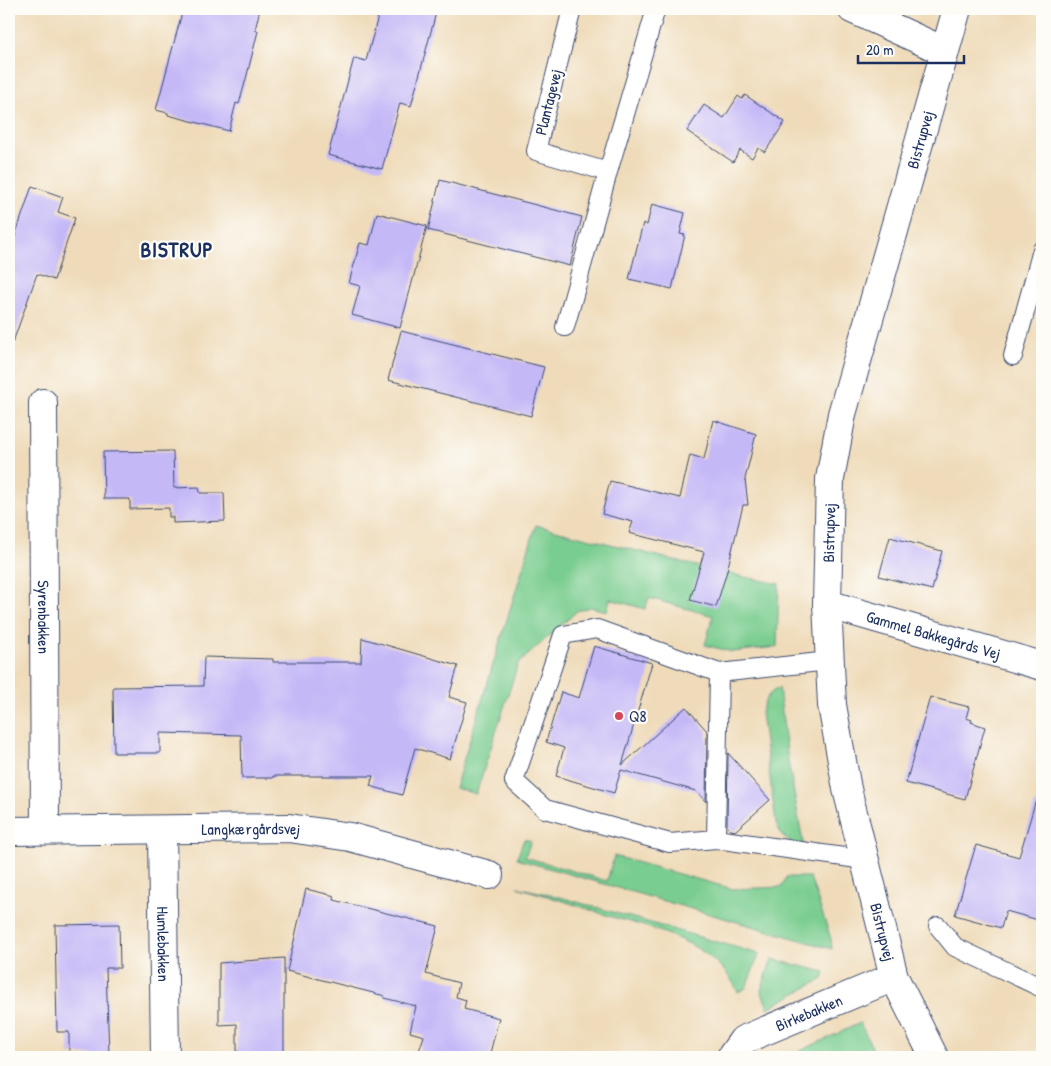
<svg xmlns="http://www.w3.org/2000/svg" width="1051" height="1066" font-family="'Patrick Hand',sans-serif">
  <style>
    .green { fill: #7acd90; stroke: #4a7e77 }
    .building { fill: #c4b8f7 }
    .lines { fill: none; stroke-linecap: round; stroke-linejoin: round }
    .lane-casing { stroke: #3b496c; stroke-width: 20 }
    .street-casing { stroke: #3b496c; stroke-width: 30 }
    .secondary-casing { stroke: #3b496c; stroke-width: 30 }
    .lane { stroke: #fff; stroke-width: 18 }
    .street { stroke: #fff; stroke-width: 28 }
    .secondary { stroke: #fff; stroke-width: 28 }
    .poi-dot { fill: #d1495b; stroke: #fdfcf7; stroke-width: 2 }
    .labels { text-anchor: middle; stroke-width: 4.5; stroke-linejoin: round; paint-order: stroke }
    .street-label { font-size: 16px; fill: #1b2f5e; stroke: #fdfcf7 }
    .poi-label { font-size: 16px; fill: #1b2f5e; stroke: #fdfcf7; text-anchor: start }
    .district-label { font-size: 21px; font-weight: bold; letter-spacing: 1px; fill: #1b2f5e; stroke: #fdfcf7 }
  </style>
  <rect width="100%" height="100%" fill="#fdfcf7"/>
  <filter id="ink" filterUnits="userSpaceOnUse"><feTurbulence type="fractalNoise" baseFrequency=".02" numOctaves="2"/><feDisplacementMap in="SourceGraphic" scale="10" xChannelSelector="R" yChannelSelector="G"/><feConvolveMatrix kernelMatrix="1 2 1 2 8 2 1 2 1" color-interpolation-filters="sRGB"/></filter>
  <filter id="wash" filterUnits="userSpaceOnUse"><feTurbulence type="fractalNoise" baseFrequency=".0096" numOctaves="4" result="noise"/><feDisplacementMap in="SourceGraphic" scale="20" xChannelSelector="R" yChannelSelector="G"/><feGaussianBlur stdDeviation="1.12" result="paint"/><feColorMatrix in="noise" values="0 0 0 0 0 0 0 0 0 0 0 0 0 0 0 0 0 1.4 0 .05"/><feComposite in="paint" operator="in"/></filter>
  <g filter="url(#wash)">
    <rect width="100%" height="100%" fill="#efdbba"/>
    <path class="green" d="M 536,525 L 716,571 L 779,584 L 777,647 L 732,652 L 705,645 L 713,616 L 649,598 L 645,609 L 610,599 L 607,611 L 590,607 L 577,611 L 518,664 L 476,794 L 455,788 Z
      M 779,688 L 788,761 L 804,847 C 787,842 783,839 776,823 L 761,713 C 764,701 768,692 779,688 Z
      M 524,839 L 531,841 L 525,857 L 607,881 L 614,856 L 733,889 L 782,887 L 786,877 L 810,877 L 831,939 L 832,949 L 520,860 L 517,858 Z
      M 517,887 L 560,897 L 759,954 L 746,988 L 738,992 C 715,942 656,930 609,916 C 579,906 548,896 517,887 Z
      M 772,959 L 825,972 L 823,979 L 768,1008 L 761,990 Z
      M 860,1023 L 877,1057 L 787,1057 Z"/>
    <g id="blocks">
      <path class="building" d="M 183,9 L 260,9 L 255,30 L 258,31 L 246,79 L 239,104 L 236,103 L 229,131 L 168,115 L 168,113 L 156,110 Z
        M 380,9 L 437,9 L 411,106 L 400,103 L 382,169 L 328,155 L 354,58 L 366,61 Z
        M 745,95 L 785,122 L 765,152 L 758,148 L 752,158 L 740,150 L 733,162 L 687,131 L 704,105 L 724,118 L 738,96 L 742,99 Z
        M 440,180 L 582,217 L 570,266 L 428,230 Z
        M 32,186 L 63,197 L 58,212 L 75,218 L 54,280 L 37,274 L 13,342 L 9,341 L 9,254 Z
        M 652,204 L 685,213 L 680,234 L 685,235 L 672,289 L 629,279 L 643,223 L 647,225 Z
        M 377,213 L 427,226 L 400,328 L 352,315 L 360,286 L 349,283 L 360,243 L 369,245 Z
        M 401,331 L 544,367 L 531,416 L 388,380 Z
        M 713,420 L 756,434 L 745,479 L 748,505 L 743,505 L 727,571 L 716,607 L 690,600 L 704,552 L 629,533 L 633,522 L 602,514 L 610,481 L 680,498 L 690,455 L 704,459 Z
        M 173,451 L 174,488 L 199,487 L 200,493 L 224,493 L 225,521 L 173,523 L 173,517 L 169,517 L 169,508 L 130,509 L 130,499 L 104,499 L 103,452 Z
        M 890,537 L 942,551 L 932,590 L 879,576 Z
        M 362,638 L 458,666 L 449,697 L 467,702 L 450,759 L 415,748 L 402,795 L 370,786 L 373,776 L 273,776 L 273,778 L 242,778 L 241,735 L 160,733 L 160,753 L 114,753 L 113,687 L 203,686 L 204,657 L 273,659 L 273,662 L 361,662 Z
        M 594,646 L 652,663 L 622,765 L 686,707 L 707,731 L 706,802 L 696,791 L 621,770 L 614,793 L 556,776 L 564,748 L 546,742 L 561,692 L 579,698 Z
        M 930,697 L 969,707 L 966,718 L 972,720 L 971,722 L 985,727 L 965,799 L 906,783 Z
        M 728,753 L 770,800 L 735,831 L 731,830 L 727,826 Z
        M 1035,803 L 1042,804 L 1042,921 L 1006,911 L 1001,928 L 955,915 L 976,845 L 1019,857 Z
        M 306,889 L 335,896 L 334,900 L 438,926 L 426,974 L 459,983 L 456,997 L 466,1000 L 464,1009 L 499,1018 L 489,1057 L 417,1057 L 424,1036 L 410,1032 L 416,1006 L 384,998 L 385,996 L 287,971 Z
        M 119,924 L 120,968 L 106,968 L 109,1055 L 69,1054 L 69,1032 L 57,1032 L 55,925 Z
        M 284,958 L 284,1057 L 237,1057 L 237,1024 L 219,1025 L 219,963 Z"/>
    </g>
  </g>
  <g filter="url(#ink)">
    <use href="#blocks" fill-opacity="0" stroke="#3b496c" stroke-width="1"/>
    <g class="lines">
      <g class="lane-casing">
        <path id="lane" d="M 572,9 L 536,151 L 608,172
          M 565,327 L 608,172 L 656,9
          M 1013,356 L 1042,250
          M 829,661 L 719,673 L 716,839 L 865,860
          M 716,839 L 670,843 L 545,809 L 514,781 L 563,635 L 597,629 L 719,673
          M 938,926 L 955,947 L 1042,988"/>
      </g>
      <g class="street-casing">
        <g id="street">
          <path id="s1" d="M 43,403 L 45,830"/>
          <path id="s2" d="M 827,604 L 1042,666"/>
          <path id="s3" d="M 162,830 L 165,1057"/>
          <path id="s4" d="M 9,831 L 289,828 L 350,837 L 489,875"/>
          <path id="s5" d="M 731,1057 L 743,1040 L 894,977"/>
        </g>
      </g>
      <g class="secondary-casing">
        <g id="secondary">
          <path d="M 852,9 L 944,51"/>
          <path id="s6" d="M 934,1057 L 894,977 L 847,789 L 832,705 L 827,604 L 830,479 L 842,414 L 957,9"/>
        </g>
      </g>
      <use href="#lane" class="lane"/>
      <use href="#street" class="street"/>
      <use href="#secondary" class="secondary"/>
    </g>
  </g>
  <circle class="poi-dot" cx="619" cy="716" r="5"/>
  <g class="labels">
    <g class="street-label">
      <text transform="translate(548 102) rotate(-76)" y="6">Plantagevej</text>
      <text dy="6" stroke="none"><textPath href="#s6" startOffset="946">Bistrupvej</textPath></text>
      <text dy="6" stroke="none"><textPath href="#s6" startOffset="541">Bistrupvej</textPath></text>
      <text dy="6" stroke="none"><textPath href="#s1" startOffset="214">Syrenbakken</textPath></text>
      <text dy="6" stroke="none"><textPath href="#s2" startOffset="111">Gammel Bakkegårds Vej</textPath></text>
      <text dy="6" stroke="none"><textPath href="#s4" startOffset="242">Langkærgårdsvej</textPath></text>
      <text transform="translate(883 932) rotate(76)" y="6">Bistrupvej</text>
      <text dy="6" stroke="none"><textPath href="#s3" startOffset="114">Humlebakken</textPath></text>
      <text dy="6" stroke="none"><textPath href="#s5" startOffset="92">Birkebakken</textPath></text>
    </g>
    <g class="poi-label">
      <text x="629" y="722">Q8</text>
    </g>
    <g class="district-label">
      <text x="177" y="257">BISTRUP</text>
    </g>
  </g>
  <rect width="1051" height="1066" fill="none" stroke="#fdfcf7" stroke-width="30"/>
  <path d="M858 55v8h106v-8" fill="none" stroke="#1b2f5e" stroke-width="2.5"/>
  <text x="866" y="55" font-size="15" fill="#1b2f5e" stroke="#fdfcf7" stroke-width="4" paint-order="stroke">20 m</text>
</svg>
